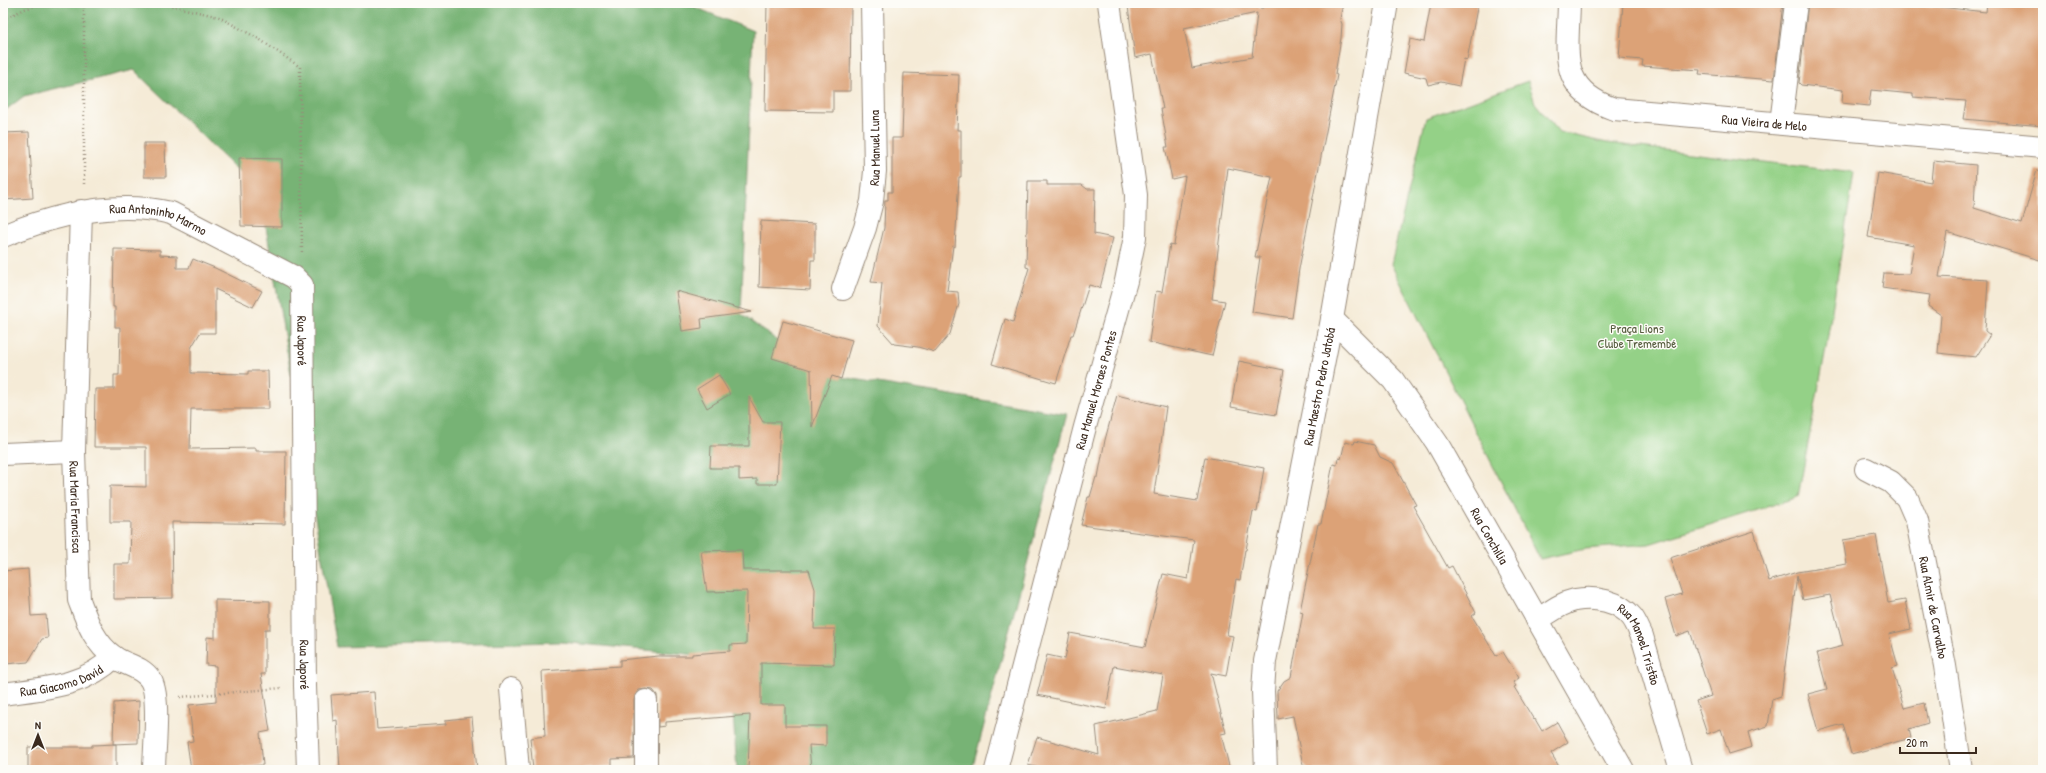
<svg xmlns="http://www.w3.org/2000/svg" width="2046" height="773" font-family="'Patrick Hand',sans-serif">
  <style>
    .green { fill: #94d187; stroke: #687e52 }
    .forest { fill: #77b374; stroke: #596e49 }
    .building { fill: #dca277; fill-rule: evenodd }
    .lines { fill: none; stroke-linecap: round; stroke-linejoin: round }
    .street-casing { stroke: #988a7a; stroke-width: 24 }
    .path { stroke: #988a7a; stroke-width: 2.5; stroke-dasharray: 1 3; stroke-linecap: butt }
    .street { stroke: #fff; stroke-width: 22 }
    .labels { text-anchor: middle; stroke-width: 3; stroke-linejoin: round; paint-order: stroke }
    .street-label { font-size: 13px; fill: #3b2a1e; stroke: #fdfcf7 }
    .park-label { font-size: 13px; fill: #565c3e; stroke: #fdfcf7 }
  </style>
  <rect width="100%" height="100%" fill="#fdfcf7"/>
  <filter id="ink" filterUnits="userSpaceOnUse"><feTurbulence type="fractalNoise" baseFrequency=".025" numOctaves="2"/><feDisplacementMap in="SourceGraphic" scale="8" xChannelSelector="R" yChannelSelector="G"/><feConvolveMatrix kernelMatrix="1 2 1 2 8 2 1 2 1" color-interpolation-filters="sRGB"/></filter>
  <filter id="wash" filterUnits="userSpaceOnUse"><feTurbulence type="fractalNoise" baseFrequency=".012" numOctaves="4" result="noise"/><feDisplacementMap in="SourceGraphic" scale="16" xChannelSelector="R" yChannelSelector="G"/><feGaussianBlur stdDeviation="0.9" result="paint"/><feColorMatrix in="noise" values="0 0 0 0 0 0 0 0 0 0 0 0 0 0 0 0 0 1.4 0 .05"/><feComposite in="paint" operator="in"/></filter>
  <g filter="url(#wash)">
    <rect width="100%" height="100%" fill="#f5ebd7"/>
    <path class="green" d="M 1528,81 L 1535,103 L 1559,132 L 1607,143 L 1854,173 L 1826,348 L 1798,497 L 1649,544 L 1585,549 L 1540,559 L 1391,264 L 1426,118 Z"/>
    <path class="forest" d="M 3,3 L 685,3 L 753,31 L 741,314 L 823,374 L 1067,414 L 972,770 L 737,770 L 729,658 L 561,642 L 337,647 L 260,192 L 134,70 L 24,96 L 3,112 Z"/>
    <g id="blocks">
      <path class="building" d="M 767,3 L 851,3 L 850,91 L 833,91 L 833,112 L 765,111 Z
        M 1146,3 L 1259,3 L 1260,8 L 1263,8 L 1264,3 L 1343,3 L 1340,19 L 1342,24 L 1341,38 L 1335,74 L 1337,75 L 1299,269 L 1292,318 L 1252,312 L 1260,257 L 1255,257 L 1272,177 L 1228,168 L 1212,299 L 1225,301 L 1212,356 L 1149,342 L 1156,291 L 1162,292 L 1170,244 L 1174,245 L 1185,176 L 1172,179 L 1165,147 L 1168,147 L 1161,109 L 1163,109 L 1152,54 L 1135,58 L 1128,6 ZM 1257,13 L 1252,57 L 1192,68 L 1184,28 Z
        M 1431,3 L 1478,3 L 1467,60 L 1464,59 L 1459,86 L 1441,82 L 1428,85 L 1426,78 L 1404,73 L 1410,39 L 1424,42 Z
        M 1623,3 L 1783,3 L 1774,80 L 1699,74 L 1700,70 L 1642,66 L 1643,60 L 1619,58 Z
        M 1808,3 L 1902,3 L 1986,12 L 1987,3 L 2043,3 L 2043,126 L 1963,119 L 1966,101 L 1913,97 L 1913,94 L 1871,90 L 1869,106 L 1842,103 L 1843,90 L 1801,85 L 1799,83 Z
        M 904,73 L 959,75 L 957,130 L 961,130 L 961,177 L 959,177 L 955,247 L 953,246 L 947,291 L 958,292 L 959,304 L 950,334 L 935,352 L 918,347 L 894,344 L 878,326 L 882,283 L 871,282 L 884,228 L 885,200 L 888,200 L 888,192 L 892,192 L 892,138 L 902,138 Z
        M 29,132 L 33,198 L 3,200 L 3,133 Z
        M 144,143 L 165,143 L 166,177 L 144,177 Z
        M 239,158 L 282,159 L 282,227 L 241,226 Z
        M 1933,161 L 1976,165 L 1974,208 L 2022,223 L 2037,170 L 2043,171 L 2043,261 L 1947,232 L 1939,277 L 1988,280 L 1985,331 L 1990,335 L 1976,357 L 1938,353 L 1941,315 L 1928,306 L 1930,295 L 1882,288 L 1884,273 L 1909,274 L 1914,245 L 1868,237 L 1878,173 L 1931,182 Z
        M 1028,181 L 1047,181 L 1047,185 L 1082,185 L 1087,189 L 1095,189 L 1094,234 L 1113,238 L 1100,288 L 1089,285 L 1073,335 L 1071,335 L 1056,383 L 992,364 L 1005,319 L 1013,322 L 1029,268 L 1026,267 Z
        M 761,221 L 815,224 L 815,260 L 811,260 L 810,290 L 759,287 Z
        M 114,249 L 160,250 L 160,255 L 177,256 L 177,268 L 189,268 L 193,259 L 215,268 L 262,291 L 253,307 L 215,289 L 215,333 L 200,333 L 191,348 L 191,373 L 248,374 L 248,371 L 268,371 L 269,409 L 191,409 L 190,449 L 256,448 L 256,451 L 286,451 L 285,524 L 172,522 L 173,598 L 114,599 L 114,564 L 130,564 L 131,522 L 110,522 L 110,486 L 146,487 L 146,447 L 94,447 L 95,389 L 114,389 L 114,375 L 119,375 L 120,327 L 115,327 L 115,307 L 113,307 Z
        M 676,291 L 752,312 L 701,319 L 702,328 L 682,331 Z
        M 783,321 L 852,340 L 841,379 L 832,376 L 812,427 L 811,370 L 772,358 Z
        M 1239,361 L 1284,370 L 1276,415 L 1231,407 Z
        M 719,375 L 730,394 L 707,408 L 697,389 Z
        M 1117,395 L 1166,407 L 1154,494 L 1197,501 L 1205,457 L 1264,468 L 1257,512 L 1253,511 L 1246,550 L 1245,550 L 1240,580 L 1236,579 L 1227,635 L 1233,636 L 1226,676 L 1211,673 L 1226,733 L 1221,734 L 1230,770 L 1047,770 L 1028,765 L 1037,737 L 1099,755 L 1096,726 L 1157,711 L 1163,675 L 1114,666 L 1106,709 L 1037,695 L 1047,655 L 1065,659 L 1070,633 L 1145,647 L 1163,574 L 1188,579 L 1194,540 L 1081,525 L 1088,497 L 1090,497 L 1096,477 L 1098,477 L 1105,440 Z
        M 749,397 L 763,422 L 780,422 L 777,484 L 757,484 L 757,479 L 739,480 L 739,468 L 710,468 L 711,446 L 749,446 Z
        M 1355,441 L 1374,445 L 1380,457 L 1393,463 L 1416,505 L 1413,506 L 1448,568 L 1452,566 L 1476,613 L 1472,616 L 1496,656 L 1503,652 L 1519,678 L 1513,682 L 1516,686 L 1514,687 L 1534,720 L 1535,719 L 1542,731 L 1557,722 L 1568,742 L 1551,753 L 1561,770 L 1310,770 L 1303,765 L 1293,716 L 1278,719 L 1277,691 L 1284,681 L 1291,677 L 1303,612 L 1300,611 L 1318,524 L 1321,524 L 1333,464 L 1337,465 L 1338,458 L 1341,459 L 1345,442 L 1354,444 Z
        M 1754,531 L 1769,581 L 1797,572 L 1847,564 L 1843,540 L 1876,535 L 1888,603 L 1905,600 L 1911,629 L 1889,634 L 1898,666 L 1892,668 L 1904,708 L 1924,703 L 1928,723 L 1909,729 L 1911,738 L 1851,754 L 1843,724 L 1818,731 L 1808,694 L 1827,689 L 1817,653 L 1843,646 L 1830,595 L 1803,600 L 1797,576 L 1781,696 L 1772,699 L 1768,726 L 1748,732 L 1752,747 L 1729,754 L 1721,729 L 1707,734 L 1696,701 L 1711,696 L 1690,631 L 1676,636 L 1665,599 L 1682,594 L 1670,558 Z
        M 742,550 L 743,570 L 809,570 L 815,589 L 814,629 L 835,629 L 834,665 L 761,663 L 761,705 L 785,705 L 785,726 L 826,726 L 826,746 L 809,745 L 811,770 L 748,770 L 750,715 L 665,722 L 665,726 L 658,727 L 657,695 L 653,690 L 646,689 L 639,690 L 635,695 L 634,701 L 634,758 L 612,759 L 612,766 L 584,768 L 584,770 L 533,770 L 530,738 L 545,736 L 542,671 L 620,666 L 620,660 L 658,656 L 692,656 L 692,654 L 730,651 L 730,645 L 746,644 L 747,591 L 707,592 L 701,551 Z
        M 28,569 L 31,616 L 46,615 L 48,638 L 42,639 L 28,662 L 5,664 L 5,660 L 3,660 L 3,571 Z
        M 215,600 L 270,601 L 270,629 L 265,629 L 265,674 L 261,674 L 270,731 L 260,733 L 263,765 L 218,770 L 191,770 L 187,742 L 193,741 L 189,705 L 216,702 L 216,666 L 206,665 L 207,637 L 215,638 Z
        M 374,692 L 377,729 L 446,724 L 446,720 L 472,717 L 477,770 L 340,770 L 337,720 L 333,721 L 331,695 Z
        M 139,701 L 138,743 L 113,744 L 114,703 Z
        M 116,744 L 116,770 L 28,770 L 28,747 L 92,747 L 92,745 Z"/>
    </g>
  </g>
  <g filter="url(#ink)">
    <use href="#blocks" fill-opacity="0" stroke="#988a7a" stroke-width="1"/>
    <g class="lines">
      <g class="street-casing">
        <g id="street">
          <path id="s1" d="M 1569,3 C 1568,53 1557,89 1614,109 L 2043,147"/>
          <path d="M 1781,123 L 1796,3"/>
          <path id="s2" d="M 81,211 L 74,451 L 79,600 C 87,621 94,643 114,657 C 125,665 141,666 150,679 C 161,695 154,749 154,770"/>
          <path id="s3" d="M 3,236 C 56,214 114,200 171,213 L 294,277 L 302,285 L 305,686 L 308,770"/>
          <path id="s4" d="M 843,289 L 865,228 L 872,201 L 875,171 L 872,3"/>
          <path id="s5" d="M 1332,319 L 1393,380 L 1437,443 L 1623,770"/>
          <path d="M 3,454 L 74,451"/>
          <path id="s6" d="M 1866,469 L 1891,482 L 1907,498 L 1917,521 L 1945,666 L 1961,770"/>
          <path id="s7" d="M 1537,620 C 1549,613 1561,603 1575,600 C 1595,596 1619,601 1632,617 C 1636,622 1639,630 1642,636 L 1681,770"/>
          <path d="M 511,689 L 518,770"/>
          <path id="s8" d="M 3,694 C 43,688 84,687 114,657"/>
          <path d="M 646,701 L 646,770"/>
          <path id="s9" d="M 996,770 L 1085,427 L 1126,281 L 1135,237 L 1136,195 L 1109,3"/>
          <path id="s10" d="M 1266,770 L 1263,691 L 1265,661 L 1332,319 L 1387,3"/>
        </g>
      </g>
      <path class="path" d="M 84,3 L 84,187
        M 160,3 L 219,17 L 259,39 L 300,67 L 302,254
        M 3,19 L 25,9 L 44,3
        M 180,697 L 281,688"/>
      <use href="#street" class="street"/>
    </g>
  </g>
  <g class="labels">
    <g class="street-label">
      <text dy="5" stroke="none"><textPath href="#s1" startOffset="279">Rua Vieira de Melo</textPath></text>
      <text dy="5" stroke="none"><textPath href="#s4" startOffset="146">Rua Manuel Luna</textPath></text>
      <text dy="5" stroke="none"><textPath href="#s3" startOffset="161">Rua Antoninho Marmo</textPath></text>
      <text dy="5" stroke="none"><textPath href="#s3" startOffset="378">Rua Japoré</textPath></text>
      <text dy="5" stroke="none"><textPath href="#s10" startOffset="389">Rua Maestro Pedro Jatobá</textPath></text>
      <text dy="5" stroke="none"><textPath href="#s9" startOffset="393">Rua Manuel Moraes Pontes</textPath></text>
      <text dy="5" stroke="none"><textPath href="#s2" startOffset="296">Rua Maria Francisca</textPath></text>
      <text dy="5" stroke="none"><textPath href="#s5" startOffset="270">Rua Conchilia</textPath></text>
      <text dy="5" stroke="none"><textPath href="#s6" startOffset="164">Rua Almir de Carvalho</textPath></text>
      <text dy="5" stroke="none"><textPath href="#s7" startOffset="133">Rua Manoel Tristão</textPath></text>
      <text dy="5" stroke="none"><textPath href="#s3" startOffset="702">Rua Japoré</textPath></text>
      <text dy="5" stroke="none"><textPath href="#s8" startOffset="60">Rua Giacomo David</textPath></text>
    </g>
    <g class="park-label">
      <text x="1637" y="333">Praça Lions<tspan x="1637" dy="15">Clube Tremembé</tspan></text>
    </g>
  </g>
  <rect width="2046" height="773" fill="none" stroke="#fdfcf7" stroke-width="16"/>
  <g transform="translate(38 735)" stroke="#fdfcf7" stroke-width="3" paint-order="stroke">
  <path d="M0-3L7 15L0 10L-7 15Z" fill="#3b2a1e"/>
  <text y="-6" font-size="11" font-weight="bold" text-anchor="middle" fill="#3b2a1e">N</text>
  </g>
  <path d="M1900 747v6h76v-6" fill="none" stroke="#3b2a1e" stroke-width="2"/>
  <text x="1906" y="747" font-size="12" fill="#3b2a1e" stroke="#fdfcf7" stroke-width="3" paint-order="stroke">20 m</text>
</svg>
